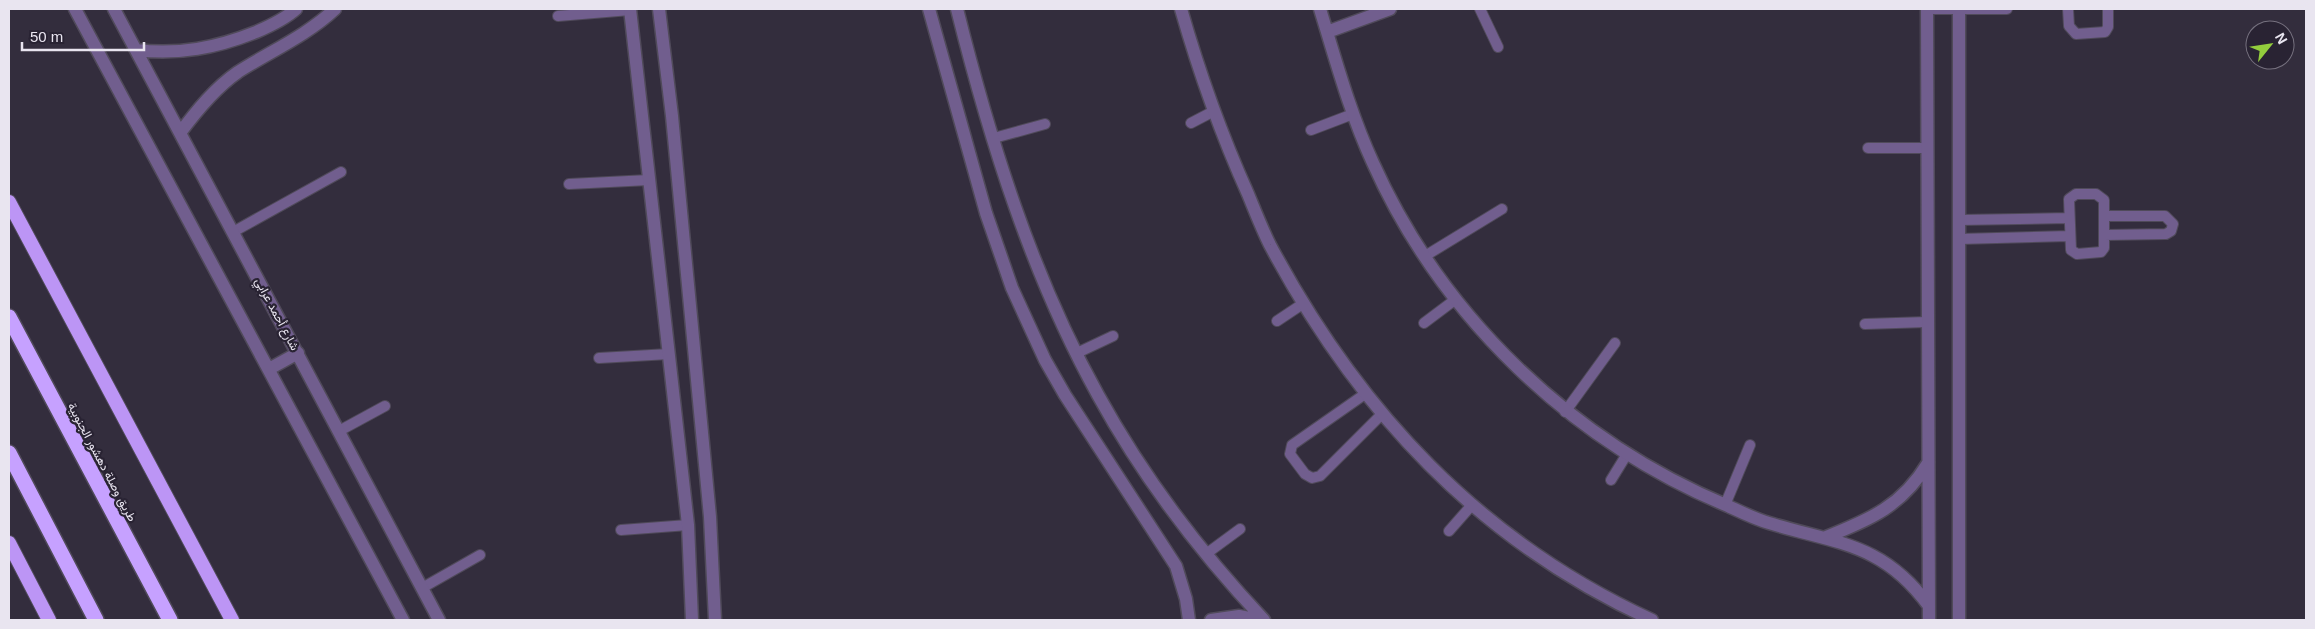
<svg xmlns="http://www.w3.org/2000/svg" width="2315" height="629" font-family="Arial,Vazirmatn,sans-serif">
  <style>
    .lines { fill: none; stroke-linecap: round; stroke-linejoin: round }
    .service-casing { stroke: #504a5a; stroke-width: 12 }
    .minor-casing { stroke: #504a5a; stroke-width: 15 }
    .trunk-casing { stroke: #504a5a; stroke-width: 16 }
    .motorway-casing { stroke: #504a5a; stroke-width: 18 }
    .service { stroke: #715e8e; stroke-width: 10 }
    .minor { stroke: #715e8e; stroke-width: 12 }
    .trunk { stroke: #bc95f5; stroke-width: 14 }
    .motorway { stroke: #c6a1ff; stroke-width: 15 }
    .labels { text-anchor: middle; stroke-width: 4.5; stroke-linejoin: round; paint-order: stroke }
    .street-label { font-size: 12px; fill: #e9e5f0; stroke: #292333 }
  </style>
  <rect width="100%" height="100%" fill="#332d3d"/>
  <g class="lines">
    <g class="service-casing">
      <path id="service" d="M 1480,9 L 1498,47
        M 1927,9 L 2007,9
        M 2068,9 L 2069,26 L 2076,34 L 2105,32 L 2108,27 L 2108,9
        M 558,16 L 630,10
        M 1191,123 L 1214,111
        M 1311,130 L 1353,114
        M 994,138 L 1045,124
        M 1868,148 L 1927,148
        M 569,184 L 649,180
        M 2076,194 L 2096,194 L 2104,200 L 2104,248 L 2101,252 L 2077,254 L 2071,250 L 2069,199 Z
        M 1959,220 L 2069,218
        M 233,232 L 341,172
        M 2104,235 L 2166,234 L 2171,231 L 2173,224 L 2165,216 L 2104,216
        M 1959,239 L 2069,236
        M 1425,256 L 1502,209
        M 1277,321 L 1304,303
        M 1424,323 L 1456,299
        M 1865,324 L 1927,322
        M 1077,353 L 1113,336
        M 599,358 L 669,354
        M 1365,394 L 1292,445 L 1290,454 L 1305,474 L 1312,478 L 1320,476 L 1382,414
        M 1565,412 L 1615,343
        M 339,431 L 385,406
        M 1611,480 L 1627,454
        M 1725,505 L 1750,445
        M 621,530 L 688,525
        M 1449,531 L 1471,506
        M 1206,554 L 1240,529
        M 422,588 L 480,555"/>
    </g>
    <g class="minor-casing">
      <path id="minor" d="M 75,9 L 403,620
        M 114,9 L 439,620
        M 630,9 L 688,525 L 692,620
        M 659,9 L 672,116 L 710,517 L 715,620
        M 929,9 L 986,213 L 1012,288 L 1045,360 L 1065,395 L 1176,566 L 1186,599 L 1189,620
        M 957,9 C 990,141 1032,276 1098,395 C 1143,477 1200,552 1264,620
        M 1181,9 C 1199,72 1221,134 1248,194 C 1255,211 1262,229 1270,245 C 1359,412 1480,541 1652,620
        M 1320,9 C 1336,61 1350,113 1373,163 C 1442,317 1572,441 1728,506 C 1741,512 1755,519 1769,523 C 1838,544 1883,543 1929,606
        M 1927,9 L 1929,620
        M 1327,32 L 1390,9
        M 136,50 C 179,55 216,48 256,32 C 270,26 285,19 296,9
        M 180,133 C 197,110 215,88 238,72 C 271,51 306,36 335,9
        M 269,369 L 298,353
        M 1826,537 C 1871,519 1902,506 1928,463
        M 1211,620 L 1239,616 L 1259,620
        M 1959,620 L 1959,9"/>
    </g>
    <g class="trunk-casing">
      <path id="trunk" d="M 9,202 L 232,620
        M 9,543 L 49,620"/>
    </g>
    <g class="motorway-casing">
      <path id="motorway" d="M 9,317 L 170,620
        M 9,453 L 96,620"/>
    </g>
    <use href="#service" class="service"/>
    <use href="#minor" class="minor"/>
    <use href="#trunk" class="trunk"/>
    <use href="#motorway" class="motorway"/>
  </g>
  <g class="labels">
    <g class="street-label">
      <text transform="translate(277 314) rotate(62)" y="4">شارع أحمد عرابي</text>
      <text transform="translate(102 462) rotate(62)" y="4">طريق وصلة دهشور الجنوبية</text>
    </g>
  </g>
  <rect width="2315" height="629" fill="none" stroke="#e9e5f0" stroke-width="20"/>
  <g transform="translate(2270 45) rotate(60)"><circle r="24" fill="#292333" stroke="#76717f"/>
  <path d="M0-4L9 19L0 12L-9 19Z" fill="#93cd3d"/>
  <text y="-8" font-size="14" font-weight="bold" text-anchor="middle" fill="#e9e5f0">N</text>
  </g>
  <path d="M22 42v8h122v-8" fill="none" stroke="#e9e5f0" stroke-width="2.5"/>
  <text x="30" y="42" font-size="15" fill="#e9e5f0" stroke="#292333" stroke-width="4" paint-order="stroke">50 m</text>
</svg>
